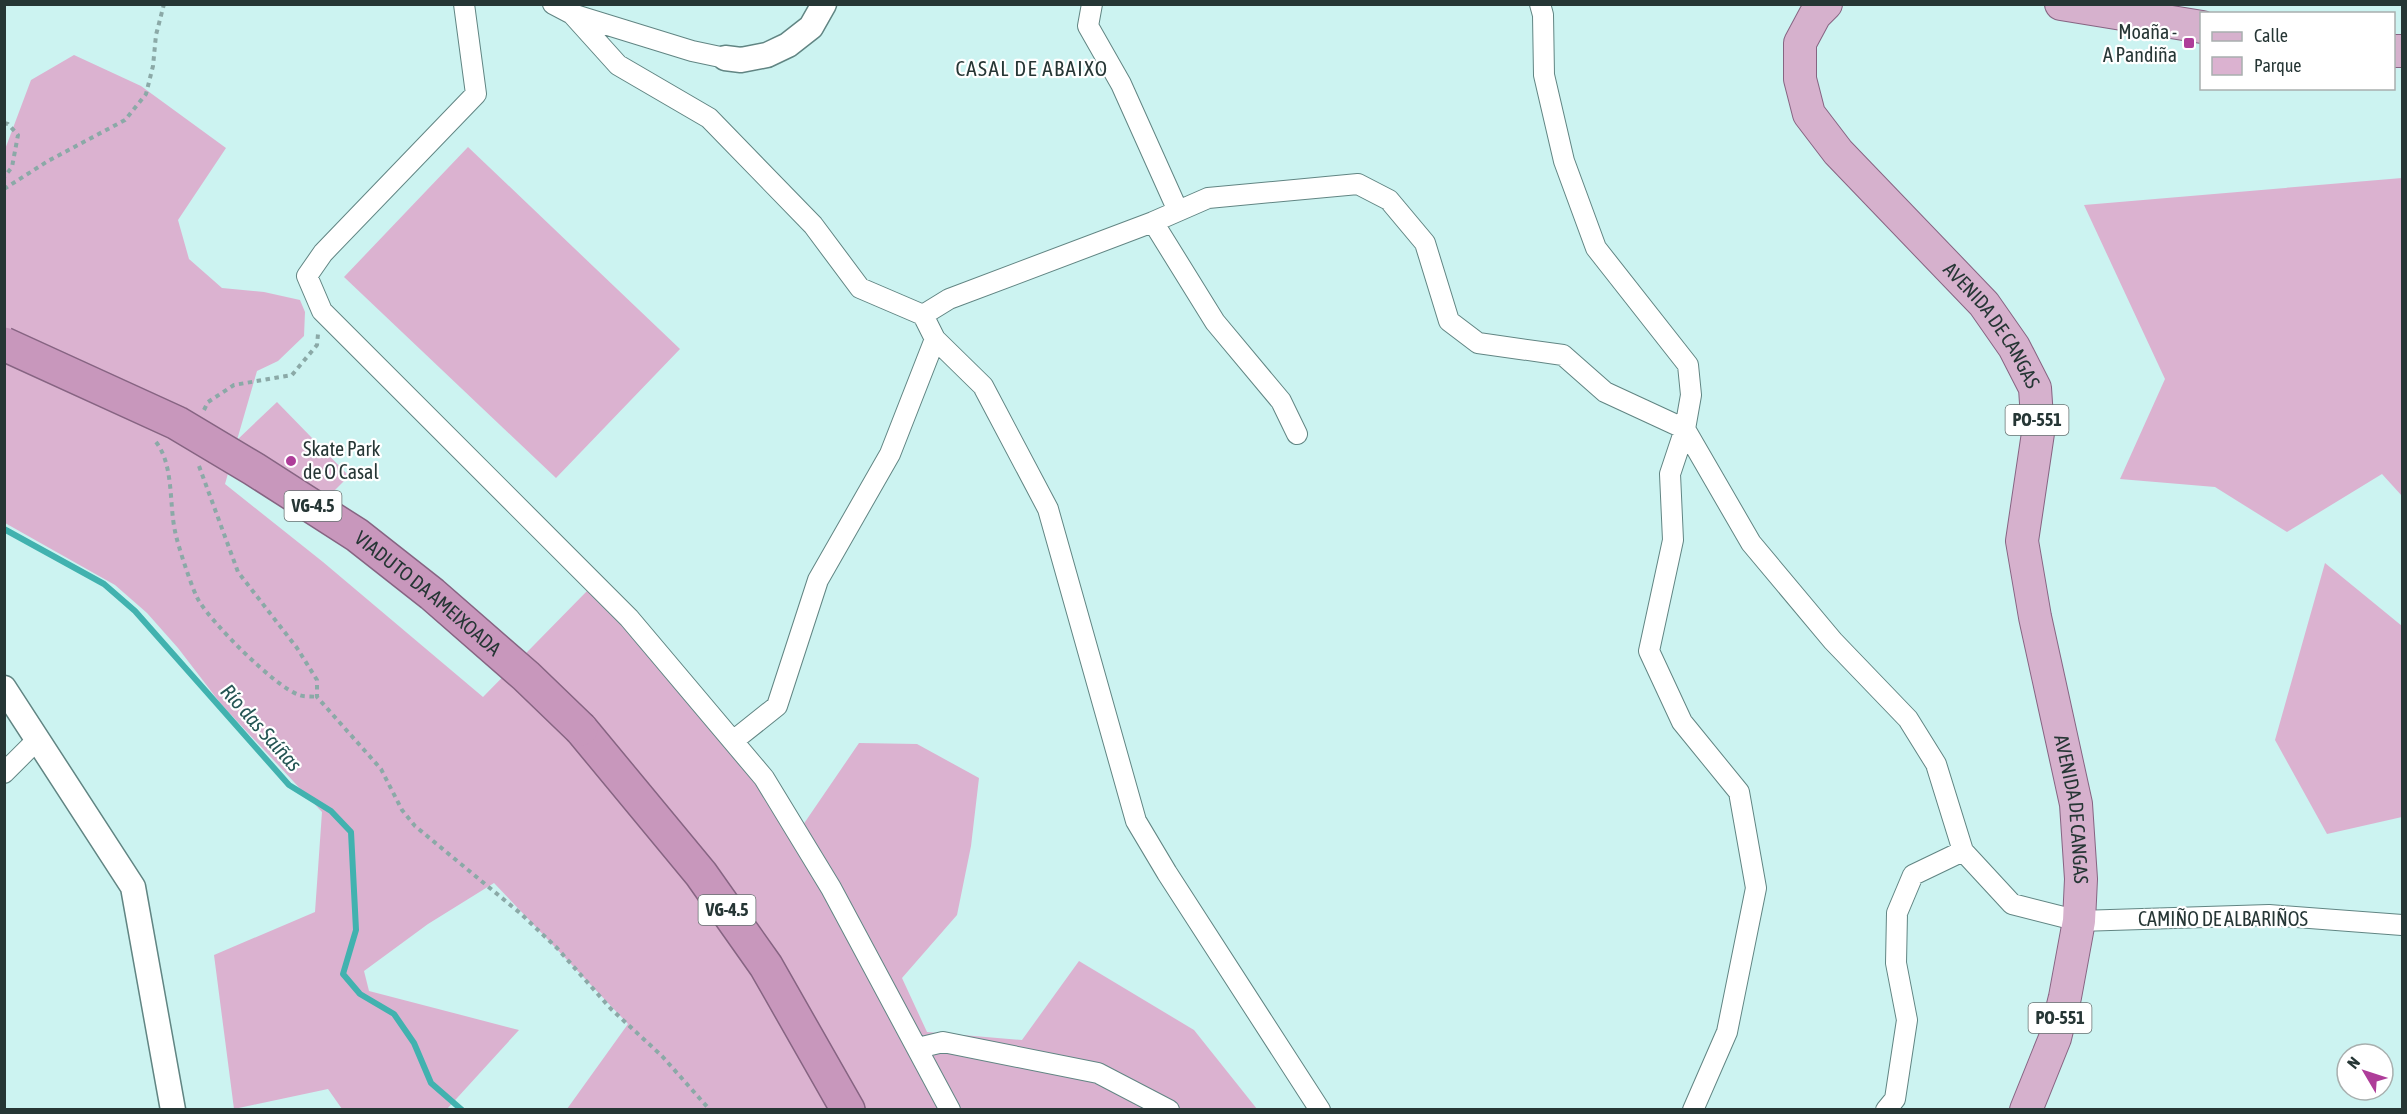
<svg xmlns="http://www.w3.org/2000/svg" width="2407" height="1114" font-family="'Asap Condensed',sans-serif">
  <style>
    .green { fill: #dbb2d0 }
    .lines { fill: none; stroke-linecap: round; stroke-linejoin: round }
    .stream { stroke: #41b2af; stroke-width: 6 }
    .minor-casing { stroke: #618583; stroke-width: 22 }
    .tertiary-casing { stroke: #618583; stroke-width: 27 }
    .primary-casing { stroke: #866482; stroke-width: 34 }
    .trunk-casing { stroke: #866482; stroke-width: 36 }
    .path { stroke: #8ba9a7; stroke-width: 4; stroke-dasharray: 4.5 4.5; stroke-linecap: butt }
    .minor { stroke: #fff; stroke-width: 20 }
    .tertiary { stroke: #fff; stroke-width: 24 }
    .primary { stroke: #d6b1cd; stroke-width: 32 }
    .trunk { stroke: #c897bc; stroke-width: 33 }
    .trunk-bridge-casing { stroke: #866482; stroke-width: 36; stroke-linecap: butt }
    .trunk-bridge { stroke: #c897bc; stroke-width: 33 }
    .poi-dot { fill: #ae3d99; stroke: #fff; stroke-width: 2 }
    .labels { text-anchor: middle; stroke-width: 4.5; stroke-linejoin: round; paint-order: stroke }
    .shield { fill: #fff; stroke: #677272; stroke-width: 1.5 }
    .shield-label { font-size: 18px; font-weight: bold; fill: #263635 }
    .poi-label { font-size: 20px; fill: #263635; stroke: #fff; text-anchor: end }
    .street-label { font-size: 20px; fill: #263635; stroke: #fff }
    .neighbourhood-label { font-size: 21px; letter-spacing: 1.5px; fill: #263635; stroke: #fff }
    .water-label { font-size: 21px; font-style: italic; fill: #255554; stroke: #fff }
  </style>
  <rect width="100%" height="100%" fill="#ccf3f1"/>
  <path class="green" d="M 74,55 L 141,86 L 226,148 L 178,220 L 189,259 L 222,288 L 264,292 L 300,300 L 305,312 L 304,336 L 278,361 L 257,371 L 237,440 L 277,402 L 349,476 L 306,519 L 235,449 L 225,484 L 323,562 L 483,697 L 587,591 L 629,629 L 758,784 L 792,841 L 859,743 L 917,744 L 979,778 L 971,846 L 957,915 L 902,978 L 927,1032 L 1022,1040 L 1079,961 L 1194,1030 L 1257,1109 L 567,1109 L 628,1024 L 494,883 L 428,924 L 364,971 L 369,991 L 519,1030 L 447,1109 L 342,1109 L 328,1089 L 234,1109 L 214,955 L 315,912 L 322,812 L 221,704 L 178,648 L 147,613 L 115,585 L 5,523 L 4,152 L 31,80 Z
    M 468,147 L 680,349 L 556,478 L 344,277 Z
    M 2402,178 L 2402,496 L 2382,474 L 2287,532 L 2215,487 L 2120,479 L 2165,379 L 2084,205 Z
    M 2325,563 L 2402,626 L 2402,817 L 2327,834 L 2275,740 Z"/>
  <g class="lines">
    <path class="stream" d="M 4,529 L 104,584 L 135,611 L 289,785 L 331,811 L 351,832 L 356,930 L 343,974 L 360,994 L 394,1014 L 414,1043 L 431,1083 L 462,1110"/>
    <g class="minor-casing">
      <path id="minor" d="M 464,4 L 476,94 L 323,253 L 307,276 L 322,311 L 629,618 L 764,778 L 831,888 L 950,1110
        M 553,4 L 572,14 L 692,51 L 725,58
        M 1092,4 L 1088,26 L 1121,84 L 1178,211
        M 1540,4 L 1543,15 L 1544,75 L 1564,161 L 1596,248 L 1688,365 L 1691,395 L 1685,429 L 1751,543 L 1833,641 L 1908,719 L 1936,764 L 1963,851 L 2012,904 L 2079,921 L 2269,915 L 2402,925
        M 572,14 L 618,65 L 709,118 L 813,225 L 860,288 L 923,315 L 935,339 L 983,386 L 1048,509 L 1136,821 L 1167,873 L 1320,1110
        M 1153,222 L 1215,322 L 1281,401 L 1297,434
        M 923,315 L 949,299 L 1153,222 L 1208,198 L 1358,184 L 1389,200 L 1425,243 L 1449,321 L 1478,343 L 1563,355 L 1605,392 L 1685,429 L 1670,474 L 1673,540 L 1649,651 L 1682,722 L 1739,792 L 1756,888 L 1727,1032 L 1693,1110
        M 733,741 L 777,706 L 818,580 L 890,454 L 935,339
        M 4,773 L 38,739
        M 918,1048 L 943,1042 L 1098,1073 L 1169,1110
        M 1886,1110 L 1895,1099 L 1907,1020 L 1896,963 L 1897,913 L 1913,875 L 1963,851"/>
    </g>
    <g class="tertiary-casing">
      <path id="tertiary" d="M 725,58 L 741,60 L 767,55 L 788,45 L 811,27 L 824,4
        M 4,688 L 133,887 L 173,1110"/>
    </g>
    <g class="primary-casing">
      <g id="primary">
        <path id="s1" d="M 1826,4 L 1815,15 L 1800,43 L 1800,79 L 1809,114 L 1838,152 L 1984,304 L 2014,347 L 2035,388 L 2038,433 L 2022,541 L 2035,617 L 2076,804 L 2081,879 L 2079,921 L 2065,997 L 2055,1038 L 2026,1110"/>
        <path d="M 2061,4 L 2202,27"/>
        <path d="M 2394,51 L 2402,51"/>
      </g>
    </g>
    <g class="trunk-casing">
      <path id="trunk" d="M 581,729 L 701,874 L 766,966 L 848,1110"/>
    </g>
    <path class="path" d="M 4,123 L 8,124 L 18,135 L 12,167 L 4,177
      M 4,189 L 48,161 L 125,120 L 146,94 L 153,66 L 156,35 L 164,4
      M 204,410 L 208,402 L 234,385 L 292,375 L 317,345 L 318,334
      M 156,442 C 174,465 169,504 175,531 C 177,543 193,592 199,601 C 213,624 274,686 299,695 C 304,697 312,696 317,697
      M 199,466 L 238,572 L 297,648 L 317,680 L 317,697 L 381,769 L 402,810 L 415,826 L 520,913 L 557,948 L 611,1009 L 662,1056 L 710,1110"/>
    <use href="#minor" class="minor"/>
    <use href="#tertiary" class="tertiary"/>
    <use href="#primary" class="primary"/>
    <use href="#trunk" class="trunk"/>
    <g class="trunk-bridge-casing">
      <g id="trunk-bridge">
        <path id="s2" d="M 4,344 L 177,423 L 254,469 L 357,535 L 432,594 L 526,676 L 581,729"/>
      </g>
    </g>
    <use href="#trunk-bridge" class="trunk-bridge"/>
  </g>
  <g class="poi-dot">
    <rect x="2183" y="37" width="12" height="12" rx="3"/>
    <circle cx="291" cy="461" r="6"/>
  </g>
  <g class="labels">
    <g class="shield">
      <rect x="2005.5" y="405" width="63" height="30" rx="4.5"/>
      <rect x="284.5" y="491" width="57" height="30" rx="4.5"/>
      <rect x="698.5" y="895" width="57" height="30" rx="4.5"/>
      <rect x="2028.5" y="1003" width="63" height="30" rx="4.5"/>
    </g>
    <g class="shield-label">
      <text x="2037" y="426">PO-551</text>
      <text x="313" y="512">VG-4.5</text>
      <text x="727" y="916">VG-4.5</text>
      <text x="2060" y="1024">PO-551</text>
    </g>
    <g class="poi-label">
      <text x="2177" y="39">Moaña -<tspan x="2177" dy="23">A Pandiña</tspan></text>
      <text x="303" y="456" text-anchor="start">Skate Park<tspan x="303" dy="23">de O Casal</tspan></text>
    </g>
    <g class="street-label">
      <text dy="7" stroke="none"><textPath href="#s1" startOffset="400">AVENIDA DE CANGAS</textPath></text>
      <text dy="7" stroke="none"><textPath href="#s2" startOffset="494">VIADUTO DA AMEIXOADA</textPath></text>
      <text dy="7" stroke="none"><textPath href="#s1" startOffset="904">AVENIDA DE CANGAS</textPath></text>
      <text x="2223" y="926">CAMIÑO DE ALBARIÑOS</text>
    </g>
    <g class="neighbourhood-label">
      <text x="1032" y="76">CASAL DE ABAIXO</text>
    </g>
    <g class="water-label">
      <text transform="translate(261 728) rotate(48)" y="7">Río das Saíñas</text>
    </g>
  </g>
  <rect width="2407" height="1114" fill="none" stroke="#263635" stroke-width="12"/>
  <rect x="2200" y="12" width="195" height="78" fill="#ffffff" stroke="#a8afae" stroke-width="1.5"/>
  <rect x="2212" y="32" width="30" height="9" fill="#d6b1cd" stroke="#a8afae" stroke-width="1.5"/>
  <text x="2254" y="42" font-size="18" fill="#263635">Calle</text>
  <rect x="2212" y="57" width="30" height="18" fill="#dbb2d0" stroke="#a8afae" stroke-width="1.5"/>
  <text x="2254" y="72" font-size="18" fill="#263635">Parque</text>
  <g transform="translate(2365 1072) rotate(309)"><circle r="28" fill="#ffffff" stroke="#a8afae" stroke-width="1.5"/>
  <path d="M0-4.5L10 22L0 15L-10 22Z" fill="#ae3d99"/>
  <text y="-9" font-size="16" font-weight="bold" text-anchor="middle" fill="#263635">N</text>
  </g>
</svg>
